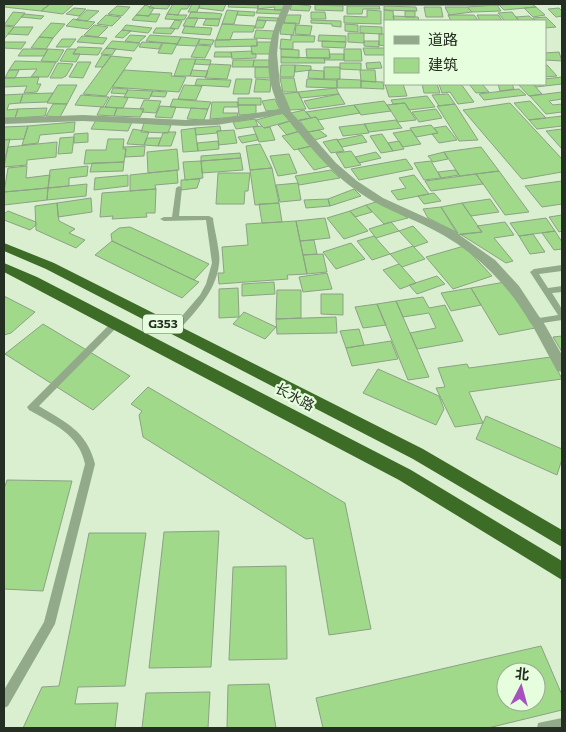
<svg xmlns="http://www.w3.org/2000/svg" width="566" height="732" font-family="Commissioner,'Noto Sans SC',sans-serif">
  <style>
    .building { fill: #a0d98a; stroke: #8ca185; fill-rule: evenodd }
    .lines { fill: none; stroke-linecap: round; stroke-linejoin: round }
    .service { fill: #92aa89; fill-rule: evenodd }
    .pedestrian { fill: #92aa89; fill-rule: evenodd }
    .minor { fill: #92aa89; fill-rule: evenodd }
    .trunk { fill: #3c6c26; fill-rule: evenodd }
    .labels { text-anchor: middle; stroke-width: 4.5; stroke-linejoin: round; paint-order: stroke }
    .shield { fill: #e6fdde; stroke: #5f6c5a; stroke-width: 1 }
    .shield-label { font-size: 12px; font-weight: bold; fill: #252e22 }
    .street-label { font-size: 14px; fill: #252e22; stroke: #e6fdde }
  </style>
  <rect width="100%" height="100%" fill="#d9efd0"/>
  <path class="building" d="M 4,4 L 50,4 L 41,11 L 4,7 Z
    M 50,4 L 74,4 L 63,14 L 41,11 Z
    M 152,4 L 159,4 L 170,5 L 167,9 L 149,8 Z
    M 173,4 L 190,5 L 187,9 L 181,9 L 178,15 L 167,14 Z
    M 192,4 L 200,4 L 197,12 L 188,12 Z
    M 200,4 L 226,4 L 223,11 L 199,8 Z
    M 229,4 L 258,5 L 258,8 L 228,7 Z
    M 259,4 L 284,4 L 283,10 L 274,10 L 275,7 L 257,9 Z
    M 292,4 L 311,6 L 309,11 L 290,10 Z
    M 532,4 L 536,7 L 504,10 L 499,5 Z
    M 145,5 L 154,8 L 149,16 L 136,15 Z
    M 315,5 L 343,6 L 343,11 L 315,10 Z
    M 497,5 L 501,11 L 472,12 L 467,7 Z
    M 117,6 L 130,7 L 122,16 L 108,14 Z
    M 347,6 L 379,6 L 380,9 L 363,9 L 362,14 L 347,14 Z
    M 384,6 L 416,7 L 417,11 L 384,10 Z
    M 424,7 L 441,7 L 443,17 L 426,17 Z
    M 445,7 L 467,7 L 472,12 L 449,15 Z
    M 536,7 L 545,15 L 533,17 L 524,8 Z
    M 74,8 L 86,9 L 79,16 L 66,14 Z
    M 559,8 L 562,11 L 562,16 L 556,17 L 548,9 Z
    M 258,9 L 282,10 L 281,14 L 256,13 Z
    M 87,10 L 99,11 L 87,21 L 76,20 Z
    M 227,10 L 238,11 L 234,24 L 222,24 Z
    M 367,10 L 381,11 L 381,24 L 344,23 L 344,16 L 367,17 Z
    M 384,10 L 393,11 L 394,21 L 384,21 Z
    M 238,11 L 255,12 L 254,16 L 237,15 Z
    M 405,11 L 415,11 L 415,17 L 405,17 Z
    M 13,12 L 25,13 L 14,26 L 4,25 Z
    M 191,12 L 214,13 L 222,14 L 220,19 L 188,18 Z
    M 311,12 L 325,12 L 326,19 L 311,19 Z
    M 512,12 L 519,21 L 505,21 L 498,13 Z
    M 24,14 L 44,16 L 41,19 L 21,17 Z
    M 150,14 L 160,14 L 156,22 L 132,20 L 136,15 L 149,16 Z
    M 167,14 L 178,15 L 187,15 L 184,20 L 165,19 Z
    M 106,15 L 121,17 L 112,26 L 97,24 Z
    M 286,15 L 301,15 L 299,24 L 284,23 Z
    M 448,15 L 474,15 L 478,20 L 451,21 Z
    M 477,15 L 498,15 L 502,20 L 480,21 Z
    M 393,16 L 418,17 L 419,21 L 394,21 Z
    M 529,16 L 535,21 L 519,21 L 516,17 Z
    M 258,17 L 278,18 L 277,21 L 257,20 Z
    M 546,17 L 556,27 L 545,28 L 545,21 L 536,21 L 533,18 Z
    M 187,18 L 198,18 L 194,27 L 183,26 Z
    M 73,19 L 87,21 L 95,22 L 88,29 L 66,26 Z
    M 206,19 L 220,19 L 218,26 L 203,25 Z
    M 175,20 L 182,21 L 178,29 L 170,28 Z
    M 257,20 L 266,21 L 263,28 L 255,28 Z
    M 311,20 L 341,21 L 341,27 L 332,26 L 332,24 L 311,23 Z
    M 51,23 L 65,24 L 53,38 L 39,37 Z
    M 282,23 L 296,23 L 293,35 L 280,34 Z
    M 222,24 L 255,26 L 253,32 L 233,32 L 230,40 L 216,40 Z
    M 345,24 L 358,25 L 358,32 L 345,31 Z
    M 94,25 L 108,27 L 98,37 L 84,35 Z
    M 126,25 L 152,28 L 148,33 L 122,30 Z
    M 296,25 L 312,26 L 310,35 L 295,34 Z
    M 4,26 L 14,27 L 4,39 Z
    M 185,26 L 194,27 L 212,28 L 210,35 L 182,33 Z
    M 360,26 L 382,27 L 382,34 L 360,33 Z
    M 14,27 L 33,27 L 28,35 L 8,34 Z
    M 156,28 L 170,28 L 175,29 L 171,34 L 153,33 Z
    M 122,30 L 131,31 L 123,38 L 115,37 Z
    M 256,30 L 274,31 L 272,39 L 254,38 Z
    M 348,33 L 364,33 L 364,43 L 348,42 Z
    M 379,34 L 385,34 L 385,46 L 379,45 Z
    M 130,35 L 146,36 L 138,43 L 125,41 Z
    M 150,35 L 181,37 L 177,44 L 146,41 Z
    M 291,35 L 315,36 L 314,42 L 293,42 L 293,49 L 280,49 L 281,39 L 291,40 Z
    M 319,35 L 346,36 L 346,42 L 318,41 Z
    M 82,36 L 107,38 L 103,44 L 77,42 Z
    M 39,37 L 53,38 L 46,49 L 31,48 Z
    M 181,37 L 200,39 L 196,46 L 177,45 Z
    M 62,39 L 76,39 L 70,47 L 56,47 Z
    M 200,39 L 214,40 L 212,45 L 198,44 Z
    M 257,39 L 257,46 L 215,47 L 215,40 Z
    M 112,41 L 140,43 L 134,51 L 106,48 Z
    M 322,41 L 346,42 L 345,48 L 322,47 Z
    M 364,41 L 379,41 L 379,47 L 364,46 Z
    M 4,42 L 26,42 L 21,49 L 4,48 Z
    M 142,42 L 162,43 L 159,49 L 139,47 Z
    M 257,42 L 272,42 L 273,54 L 252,54 L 251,46 L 257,46 Z
    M 163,43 L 177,44 L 172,54 L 158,53 Z
    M 197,45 L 211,46 L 205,58 L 191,57 Z
    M 78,47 L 102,48 L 98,55 L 73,54 Z
    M 106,48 L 116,49 L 112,55 L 101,54 Z
    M 363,48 L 385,48 L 385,55 L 365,55 Z
    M 23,49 L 48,49 L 44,56 L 18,56 Z
    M 48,49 L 64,50 L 57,62 L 41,61 Z
    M 67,49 L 76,49 L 73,54 L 80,54 L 76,62 L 60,61 Z
    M 281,49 L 299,50 L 299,58 L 281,57 Z
    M 306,49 L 329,49 L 330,58 L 307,58 Z
    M 344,49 L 361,49 L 362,61 L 344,61 Z
    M 252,51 L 252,54 L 256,54 L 256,58 L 232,59 L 231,52 Z
    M 215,52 L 231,52 L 232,57 L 214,57 Z
    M 559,52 L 562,61 L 545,60 L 545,53 Z
    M 329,54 L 344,54 L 344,60 L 325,60 L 324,58 L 330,58 Z
    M 102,55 L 111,56 L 103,67 L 95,67 Z
    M 111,56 L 132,58 L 106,96 L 83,94 Z
    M 281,57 L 324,58 L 325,63 L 281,63 Z
    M 180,59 L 196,59 L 190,76 L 174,76 Z
    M 196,59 L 211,60 L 210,65 L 194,64 Z
    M 233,60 L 254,60 L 253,67 L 232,67 Z
    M 254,60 L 271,60 L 271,67 L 253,67 Z
    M 15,61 L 47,62 L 56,62 L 48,77 L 31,77 L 37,69 L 9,70 Z
    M 78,62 L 91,62 L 83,78 L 69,77 Z
    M 380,62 L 382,68 L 367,69 L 366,63 Z
    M 58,63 L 73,64 L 66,76 L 62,78 L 50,78 Z
    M 340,63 L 361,63 L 361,70 L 340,69 Z
    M 210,64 L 231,65 L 227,79 L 205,78 Z
    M 281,65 L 295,65 L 294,77 L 280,77 Z
    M 295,65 L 311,66 L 311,70 L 295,72 Z
    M 545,65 L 547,65 L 557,76 L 545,77 Z
    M 255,67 L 271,67 L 271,78 L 255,78 Z
    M 324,67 L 340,67 L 340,79 L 324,79 Z
    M 9,70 L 19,70 L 15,78 L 5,78 Z
    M 124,70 L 172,73 L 171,76 L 186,77 L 179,92 L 112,87 Z
    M 192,70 L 208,71 L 206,77 L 190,76 Z
    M 309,70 L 324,71 L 324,79 L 308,78 Z
    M 360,70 L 375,70 L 376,82 L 361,81 Z
    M 39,77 L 37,84 L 41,84 L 37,92 L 24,93 L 27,86 L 4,87 L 4,78 Z
    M 562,77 L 562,84 L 536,87 L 533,84 L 545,84 L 545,79 Z
    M 280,78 L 294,78 L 297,92 L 283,92 Z
    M 197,79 L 231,80 L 229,87 L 195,85 Z
    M 236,79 L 252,79 L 249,94 L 233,94 Z
    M 256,79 L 271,80 L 270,92 L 254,92 Z
    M 307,79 L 337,80 L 337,88 L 306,87 Z
    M 337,79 L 361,80 L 361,88 L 337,88 Z
    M 361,81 L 383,82 L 384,89 L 361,88 Z
    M 385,84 L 403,84 L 407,96 L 389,97 Z
    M 422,84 L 437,84 L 440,93 L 424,93 Z
    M 439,84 L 461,84 L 474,102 L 458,104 L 450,92 L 442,93 Z
    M 469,84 L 482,84 L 489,92 L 476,93 Z
    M 498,84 L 512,84 L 514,89 L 500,91 Z
    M 518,84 L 533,84 L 542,94 L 529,96 Z
    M 58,85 L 77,85 L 67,104 L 47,103 Z
    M 184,85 L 202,86 L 196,100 L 178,99 Z
    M 113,88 L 128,89 L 126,94 L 111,93 Z
    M 336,88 L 339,94 L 301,98 L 298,92 Z
    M 519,89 L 526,95 L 484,100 L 479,94 Z
    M 128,90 L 153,91 L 149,99 L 124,97 Z
    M 153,91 L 167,92 L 165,97 L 150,96 Z
    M 298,92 L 306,109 L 290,110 L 283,94 Z
    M 562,92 L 562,99 L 549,101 L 553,105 L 562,104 L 562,112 L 546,114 L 530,96 Z
    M 53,93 L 47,102 L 20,103 L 23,94 Z
    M 23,94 L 20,103 L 9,104 L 7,110 L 18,109 L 15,118 L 4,118 L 4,95 Z
    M 339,94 L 345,104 L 309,109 L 304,101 Z
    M 448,94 L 455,104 L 439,106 L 432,95 Z
    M 81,95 L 109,97 L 103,107 L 75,105 Z
    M 111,96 L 124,97 L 128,98 L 123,108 L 105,107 Z
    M 427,96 L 435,107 L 409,110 L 405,103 L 393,104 L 391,100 Z
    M 238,98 L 261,98 L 261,105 L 238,105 Z
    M 173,99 L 211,102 L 208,109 L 170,107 Z
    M 275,99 L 280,110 L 266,111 L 262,101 Z
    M 144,100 L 161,101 L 156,113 L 142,112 L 144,109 L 140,109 Z
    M 384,101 L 391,111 L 361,115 L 354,105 Z
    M 530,101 L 546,118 L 529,120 L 514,103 Z
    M 212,102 L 238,102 L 238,107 L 224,107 L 223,113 L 238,113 L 237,117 L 210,119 Z
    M 405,103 L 416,120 L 398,122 L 387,105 Z
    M 510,103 L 562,159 L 562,172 L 522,179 L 463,110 Z
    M 53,104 L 67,104 L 60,117 L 46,116 Z
    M 455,104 L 478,140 L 459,141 L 437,106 Z
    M 238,105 L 256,105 L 256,114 L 239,115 Z
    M 354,105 L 360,113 L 318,120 L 316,117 L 311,118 L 306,112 Z
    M 160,106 L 176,107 L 172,118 L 155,117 Z
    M 101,107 L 105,107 L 117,108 L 114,116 L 97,115 Z
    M 47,108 L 45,116 L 15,118 L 18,109 Z
    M 117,108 L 123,108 L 144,109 L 140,117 L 114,116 Z
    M 191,108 L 208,109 L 204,120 L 187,119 Z
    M 436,109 L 442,118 L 419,122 L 412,112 Z
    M 304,110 L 311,118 L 298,121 L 291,113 Z
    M 282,113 L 290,121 L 264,128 L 256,120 Z
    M 562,116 L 562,126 L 537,129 L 529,120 Z
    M 316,117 L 324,129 L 308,132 L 299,120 Z
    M 255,119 L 258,126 L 236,129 L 233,122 Z
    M 96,120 L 132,122 L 128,131 L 91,129 Z
    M 396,120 L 402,128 L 369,132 L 364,124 Z
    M 290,121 L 300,131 L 287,135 L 278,125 Z
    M 75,122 L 74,132 L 40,135 L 38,143 L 22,145 L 28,126 Z
    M 144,123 L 171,125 L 168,133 L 141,132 Z
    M 365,124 L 369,133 L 343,136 L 339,127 Z
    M 431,125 L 438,133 L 416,137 L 410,128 Z
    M 28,126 L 24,139 L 4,140 L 4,127 Z
    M 220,126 L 221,131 L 217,131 L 217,133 L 196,135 L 195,128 Z
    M 262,126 L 264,128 L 270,127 L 275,140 L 259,142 L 253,127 Z
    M 446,126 L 457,140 L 439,143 L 432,134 L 438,133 L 434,128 Z
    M 195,128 L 198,151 L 183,152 L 181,130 Z
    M 133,129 L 149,132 L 144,145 L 127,144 Z
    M 562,129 L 562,149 L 546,131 Z
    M 234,130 L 237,143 L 219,145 L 217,131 Z
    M 319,130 L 327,136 L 315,140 L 308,132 Z
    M 411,130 L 421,144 L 403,147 L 393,133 Z
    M 300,131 L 312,146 L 294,150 L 282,136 Z
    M 169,132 L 176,132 L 171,146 L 158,146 L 163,133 Z
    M 88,133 L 88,142 L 74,143 L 74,134 Z
    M 256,134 L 258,140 L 242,143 L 238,137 Z
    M 382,134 L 388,143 L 393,151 L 381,153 L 370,136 Z
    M 362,135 L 367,142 L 342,147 L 337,140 Z
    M 74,137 L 72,153 L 58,154 L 60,138 Z
    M 147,138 L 161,138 L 158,146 L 144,145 Z
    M 10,139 L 8,147 L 4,162 L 4,140 Z
    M 108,139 L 124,139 L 123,149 L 126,149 L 124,162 L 84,164 L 86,150 L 106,150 Z
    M 337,139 L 344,151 L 331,153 L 323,142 Z
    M 218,141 L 219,149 L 198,151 L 197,143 Z
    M 399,141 L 404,149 L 393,151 L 388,143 Z
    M 57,142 L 56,157 L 27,160 L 27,165 L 4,167 L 8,147 Z
    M 260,144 L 272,168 L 250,170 L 246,146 Z
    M 145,146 L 144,156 L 125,157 L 126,149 L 123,147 Z
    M 312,146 L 329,166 L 314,170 L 298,149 Z
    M 481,147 L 499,171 L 460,176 L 444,152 Z
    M 177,149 L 179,170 L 148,173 L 147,152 Z
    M 351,151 L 361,165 L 345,168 L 336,153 Z
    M 376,152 L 381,158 L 359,163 L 355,157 Z
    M 444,152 L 448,159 L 433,162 L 428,156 Z
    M 240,153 L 241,158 L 201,161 L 201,156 Z
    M 289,154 L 297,173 L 278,176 L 270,156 Z
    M 241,158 L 243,170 L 202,173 L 201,161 Z
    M 406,159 L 413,169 L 359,180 L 351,169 Z
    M 201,161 L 203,178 L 185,180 L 183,162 Z
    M 431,161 L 441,178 L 424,180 L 414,163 Z
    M 124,162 L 123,171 L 90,172 L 92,163 Z
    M 27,166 L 26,178 L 50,175 L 48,188 L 4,192 L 8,168 Z
    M 88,166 L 87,176 L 69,178 L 69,186 L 48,188 L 50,170 Z
    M 272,168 L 279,203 L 255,205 L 250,170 Z
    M 177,170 L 178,183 L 155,185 L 156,189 L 130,191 L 130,175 Z
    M 331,170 L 340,178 L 299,185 L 295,176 Z
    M 455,170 L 459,175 L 441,178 L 438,172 Z
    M 499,171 L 529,212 L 505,215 L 476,174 Z
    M 218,173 L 250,173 L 248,191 L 245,191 L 244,204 L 216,204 Z
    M 476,174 L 483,184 L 431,191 L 425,181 Z
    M 128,175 L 128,186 L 94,190 L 95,178 Z
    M 414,175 L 429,194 L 398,200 L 391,191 L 406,188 L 399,178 Z
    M 200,179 L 197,188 L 181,190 L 181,180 Z
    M 562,181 L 562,204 L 542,207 L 525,186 Z
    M 298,183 L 301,200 L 280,202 L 276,185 Z
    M 87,184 L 86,196 L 47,200 L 48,188 Z
    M 48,188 L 47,200 L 4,205 L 4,192 Z
    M 156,189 L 155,213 L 146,213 L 147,217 L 112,219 L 113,216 L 100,217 L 102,193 Z
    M 354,189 L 361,196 L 330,206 L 328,199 Z
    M 434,193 L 441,201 L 424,204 L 418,196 Z
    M 91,198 L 92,212 L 58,217 L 57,203 Z
    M 328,199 L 330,206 L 306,208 L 304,200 Z
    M 490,199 L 499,212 L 471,216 L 462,203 Z
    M 379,201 L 408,218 L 384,224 L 366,205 Z
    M 57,203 L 59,221 L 75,229 L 69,233 L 85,240 L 76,248 L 36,230 L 35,206 Z
    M 279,203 L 282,222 L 262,223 L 259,204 Z
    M 462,203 L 482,232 L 458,235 L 441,207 Z
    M 366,205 L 372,212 L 355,217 L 350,211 Z
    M 441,207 L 458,233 L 428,218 L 423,209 Z
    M 8,211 L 36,222 L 36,225 L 30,230 L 4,220 L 4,214 Z
    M 350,211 L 368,231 L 344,239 L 327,218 Z
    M 562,215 L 562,231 L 559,232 L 549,217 Z
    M 325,218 L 330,238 L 300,241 L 296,221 Z
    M 546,218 L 555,231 L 519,236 L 510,223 Z
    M 296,221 L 307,274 L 287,275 L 288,279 L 219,284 L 218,273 L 224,273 L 222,247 L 248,245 L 246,224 Z
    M 391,222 L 399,231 L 376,238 L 369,229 Z
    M 505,222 L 514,235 L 494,238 L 513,261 L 506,263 L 460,234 L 482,232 L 477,226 Z
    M 413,226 L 428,242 L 414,247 L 399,231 Z
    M 130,227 L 209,264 L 194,280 L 112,241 L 111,234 L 119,228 Z
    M 555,231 L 562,242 L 562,249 L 554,250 L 542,233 Z
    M 533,234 L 545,252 L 530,254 L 519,236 Z
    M 374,236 L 390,254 L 372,260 L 357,241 Z
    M 314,240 L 317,254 L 303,255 L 300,241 Z
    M 112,241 L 194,280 L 199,282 L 182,298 L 95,255 Z
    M 351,243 L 365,259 L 336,269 L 323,252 Z
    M 413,246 L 425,259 L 402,267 L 390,254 Z
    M 464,246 L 492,276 L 453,289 L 426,257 Z
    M 323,254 L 327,272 L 307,274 L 303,255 Z
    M 399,264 L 402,267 L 416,283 L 400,289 L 383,270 Z
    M 327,273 L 332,289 L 303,292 L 299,277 Z
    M 437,276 L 445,284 L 417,294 L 409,285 Z
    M 274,282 L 275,294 L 242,296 L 242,284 Z
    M 505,282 L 535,328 L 499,335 L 471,288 Z
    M 238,288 L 239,317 L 219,318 L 219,289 Z
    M 471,288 L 481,305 L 451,311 L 441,293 Z
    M 277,290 L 301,290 L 301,318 L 276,319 Z
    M 321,294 L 343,294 L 343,315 L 321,314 Z
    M 4,296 L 35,312 L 11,333 L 4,335 Z
    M 423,297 L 429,308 L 445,305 L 463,341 L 417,349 L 410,333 L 436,328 L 429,313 L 403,317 L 396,301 Z
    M 396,301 L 410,333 L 429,377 L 408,380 L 377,304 Z
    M 377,304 L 386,325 L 363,328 L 355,307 Z
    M 244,312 L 276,327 L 265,339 L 233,324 Z
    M 336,317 L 337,333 L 277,334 L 276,319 Z
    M 43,324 L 130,376 L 93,410 L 5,354 Z
    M 359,329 L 364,345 L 346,348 L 340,331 Z
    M 562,336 L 562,352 L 553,337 Z
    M 391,341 L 398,359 L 352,366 L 346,348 Z
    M 551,357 L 562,379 L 469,392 L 483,423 L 455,427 L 436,388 L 445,387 L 438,368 L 467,364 L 469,368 Z
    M 378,369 L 439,396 L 444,409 L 436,425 L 363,393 Z
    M 148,387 L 345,503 L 371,629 L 329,635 L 313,538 L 306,539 L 143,437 L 139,415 L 142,411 L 131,404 Z
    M 486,416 L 562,449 L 562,459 L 557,475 L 476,439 Z
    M 7,480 L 72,481 L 43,591 L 4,589 L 4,489 Z
    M 219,531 L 211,667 L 149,668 L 164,532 Z
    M 89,533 L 146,533 L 125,686 L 78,687 L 75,704 L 118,703 L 115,728 L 23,728 L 42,687 L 59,686 Z
    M 286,566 L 287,659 L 229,660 L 233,567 Z
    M 541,646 L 562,695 L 562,710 L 488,728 L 323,728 L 316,698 ZM 506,672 L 536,672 L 536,702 L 506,702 Z
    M 269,684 L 276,728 L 227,728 L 228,685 Z
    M 210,692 L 208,728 L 142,728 L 146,693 Z"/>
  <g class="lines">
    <path class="service" d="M 179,186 L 182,188 L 179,216 L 209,216 L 213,218 C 214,230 221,253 219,264 C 216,292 195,312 177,332 L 174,333 L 170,330 L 200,295 L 206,284 L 212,263 L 206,220 L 164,221 L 160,219 L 164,217 L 172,217 L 176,188 Z
      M 562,265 L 562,271 L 539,274 L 548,288 L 562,286 L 562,292 L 552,293 L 562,309 L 562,320 L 536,324 L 533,323 L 532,321 L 533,319 L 558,315 L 530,272 L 534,269 Z
      M 116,320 L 119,321 L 120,323 L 119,325 L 39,406 C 65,422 87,431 95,464 L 55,624 L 8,706 L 4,708 L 4,690 L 44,622 L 85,464 C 79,434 53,424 29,410 L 27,407 L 113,321 Z
      M 562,718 L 562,728 L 537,728 L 538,723 Z"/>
    <path class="pedestrian" d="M 284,4 L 292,4 L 279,33 L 277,54 L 280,85 L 291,112 L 336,163 L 357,181 L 383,198 L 451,229 L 495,260 L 519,286 L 542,321 L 541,324 L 531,324 C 505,280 472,248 424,225 C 403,215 380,207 360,193 C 330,173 306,142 283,114 L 217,125 L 186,126 L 83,121 L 4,124 L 4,118 L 83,115 L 186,120 L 217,119 L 280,109 C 261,70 267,41 284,4 Z
      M 319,4 L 504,4 L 500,6 L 323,6 Z"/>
    <path class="minor" d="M 536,316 L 541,318 L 562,355 L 562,372 L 557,371 L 530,321 Z"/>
    <path class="trunk" d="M 4,243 L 54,263 L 423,449 L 562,530 L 562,547 L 413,459 L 46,269 L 4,251 Z
      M 4,263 L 37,277 L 411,470 L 562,561 L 562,580 L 399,480 L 4,272 Z"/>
  </g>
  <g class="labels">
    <rect class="shield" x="143" y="314.5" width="40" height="19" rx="4"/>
    <g class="shield-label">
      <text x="163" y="328">G353</text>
    </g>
    <g class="street-label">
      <text transform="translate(295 397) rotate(28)" y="5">长水路</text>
    </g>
  </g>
  <rect width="566" height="732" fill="none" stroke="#252e22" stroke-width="10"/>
  <rect x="384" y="20" width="162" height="65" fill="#e6fdde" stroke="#99aa93"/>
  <rect x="394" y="36" width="25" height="8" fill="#92aa89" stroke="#99aa93"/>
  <text x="428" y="45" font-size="15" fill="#252e22">道路</text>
  <rect x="394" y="58" width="25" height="15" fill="#a0d98a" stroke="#99aa93"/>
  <text x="428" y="70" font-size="15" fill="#252e22">建筑</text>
  <g transform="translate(521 687) rotate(6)"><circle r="24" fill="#e6fdde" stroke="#99aa93"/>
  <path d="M0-4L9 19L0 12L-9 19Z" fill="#a551bf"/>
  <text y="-8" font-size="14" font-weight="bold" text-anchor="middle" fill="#252e22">北</text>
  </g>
</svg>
